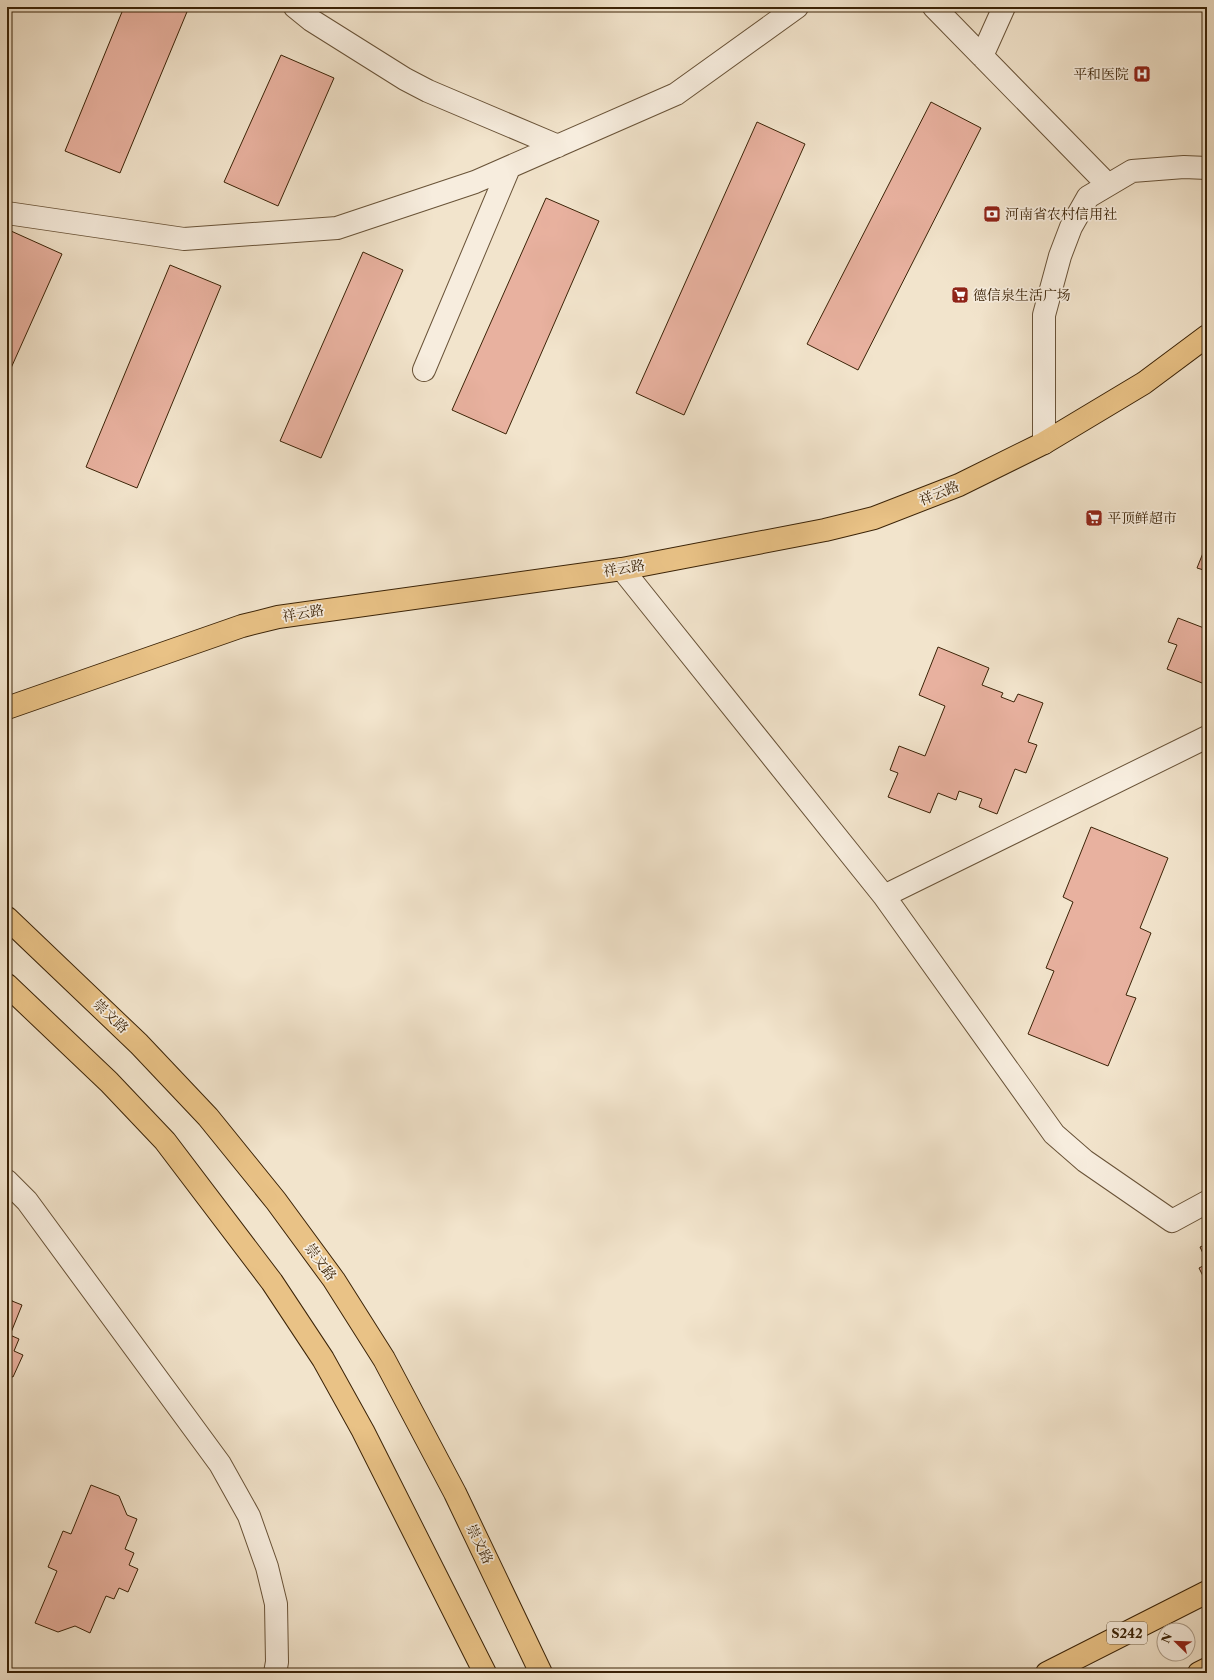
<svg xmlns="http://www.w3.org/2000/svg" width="1214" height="1680" font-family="'Libre Caslon Text','Noto Serif SC',serif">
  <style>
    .building { fill: #e8b19f; stroke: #3b2307 }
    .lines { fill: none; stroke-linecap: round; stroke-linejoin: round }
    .minor-casing { stroke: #695338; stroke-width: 24 }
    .major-casing { stroke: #3b2307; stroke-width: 24 }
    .minor { stroke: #f7edde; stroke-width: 22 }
    .major { stroke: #e9c286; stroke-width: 22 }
    .labels { text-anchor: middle; stroke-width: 3.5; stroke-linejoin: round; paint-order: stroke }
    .shield { fill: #f7edde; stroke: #736048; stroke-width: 1 }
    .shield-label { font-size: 13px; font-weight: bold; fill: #3b2307 }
    .poi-label { font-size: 14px; fill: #3b2307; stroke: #f7edde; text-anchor: start }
    .street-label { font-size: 14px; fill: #3b2307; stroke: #f7edde }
  </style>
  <rect width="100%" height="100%" fill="#f2e4cc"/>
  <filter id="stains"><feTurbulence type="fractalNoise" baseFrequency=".005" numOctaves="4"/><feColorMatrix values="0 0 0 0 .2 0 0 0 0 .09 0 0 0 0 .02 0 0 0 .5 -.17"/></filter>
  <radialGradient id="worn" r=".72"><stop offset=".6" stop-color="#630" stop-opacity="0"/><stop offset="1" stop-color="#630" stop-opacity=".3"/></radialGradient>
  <path class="building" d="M 124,7 L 189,7 L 120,173 L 65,151 Z
    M 281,55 L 334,78 L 278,206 L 224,182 Z
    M 931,102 L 981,128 L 858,370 L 807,344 Z
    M 757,122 L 805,144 L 684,415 L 636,393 Z
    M 546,198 L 599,221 L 506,434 L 452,410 Z
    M 11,231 L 62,254 L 7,377 L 7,239 Z
    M 363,252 L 403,270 L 321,458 L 280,441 Z
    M 170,265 L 221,286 L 137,488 L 86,467 Z
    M 1207,543 L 1207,571 L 1197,568 Z
    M 1178,618 L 1204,628 L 1207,620 L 1207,685 L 1167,669 L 1177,645 L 1168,642 Z
    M 938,647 L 989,668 L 982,685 L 1003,693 L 1001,697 L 1014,702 L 1018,694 L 1043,703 L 1028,742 L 1037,745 L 1026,773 L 1015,769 L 997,814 L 979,807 L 982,799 L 959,791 L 956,800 L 938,793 L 930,813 L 888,797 L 898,773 L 890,770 L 899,746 L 925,756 L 945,706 L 919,695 Z
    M 1091,827 L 1168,858 L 1140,928 L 1151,933 L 1126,995 L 1136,998 L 1108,1066 L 1028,1034 L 1054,971 L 1046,968 L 1073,902 L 1063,897 Z
    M 1207,1244 L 1207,1262 L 1200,1247 Z
    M 1207,1264 L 1207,1284 L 1199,1268 Z
    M 7,1288 L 12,1301 L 22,1305 L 10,1335 L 19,1339 L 14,1351 L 23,1355 L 13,1377 L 7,1375 Z
    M 91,1485 L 119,1496 L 127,1515 L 137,1519 L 125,1549 L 134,1553 L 129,1565 L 138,1569 L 128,1592 L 119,1588 L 114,1599 L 106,1596 L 90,1633 L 75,1626 L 58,1632 L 35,1623 L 57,1571 L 48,1567 L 63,1531 L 71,1534 Z"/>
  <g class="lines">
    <g class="minor-casing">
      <path id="minor" d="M 295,7 L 311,20 L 405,79 L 428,91 L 558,146
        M 934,7 L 1108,185
        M 982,56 L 1004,7
        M 7,213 L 184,239 L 337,228 L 475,182 L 676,94 L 797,7
        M 424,370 L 509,168
        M 1044,443 L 1044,315 L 1060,256 L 1071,227 L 1088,197 L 1132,171 L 1184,167 L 1207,168
        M 622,569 L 884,896 L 1054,1134 L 1085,1161 L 1172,1221 L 1207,1202
        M 884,896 L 1207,737
        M 7,1181 L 27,1201 L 220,1464 L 249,1516 L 267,1567 L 276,1604 L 277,1662 L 275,1673"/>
    </g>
    <g class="major-casing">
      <path id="major" d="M 7,708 L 242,626 L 278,617 L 622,569 L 825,530 L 874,518 L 959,485 L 1044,443 L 1144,383 L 1207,336
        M 7,918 L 139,1044 L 208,1117 L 276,1201 L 334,1280 L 384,1359 L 455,1493 L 541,1673
        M 7,985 L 109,1082 L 165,1141 L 272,1282 L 323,1359 L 363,1431 L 485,1673
        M 1047,1673 L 1207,1592
        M 1199,1673 L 1207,1669"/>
    </g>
    <use href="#minor" class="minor"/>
    <use href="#major" class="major"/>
  </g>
  <defs>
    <g id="hospital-square" transform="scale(0.9)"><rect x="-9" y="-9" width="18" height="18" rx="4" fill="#8f2418" stroke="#f7edde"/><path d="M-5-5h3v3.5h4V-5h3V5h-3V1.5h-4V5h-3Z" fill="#fff"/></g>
    <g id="bank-square" transform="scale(0.9)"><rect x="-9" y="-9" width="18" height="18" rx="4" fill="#8f2418" stroke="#f7edde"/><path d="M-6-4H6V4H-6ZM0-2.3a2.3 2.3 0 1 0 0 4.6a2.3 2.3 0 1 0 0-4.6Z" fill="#fff"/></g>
    <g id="supermarket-square" transform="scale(0.9)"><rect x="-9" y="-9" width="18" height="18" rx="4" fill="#8f2418" stroke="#f7edde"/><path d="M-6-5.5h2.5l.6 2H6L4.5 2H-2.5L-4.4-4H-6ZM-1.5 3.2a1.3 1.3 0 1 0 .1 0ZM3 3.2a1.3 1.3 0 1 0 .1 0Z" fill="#fff"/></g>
  </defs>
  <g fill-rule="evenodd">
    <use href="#hospital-square" x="1142" y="74"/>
    <use href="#bank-square" x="992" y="214"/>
    <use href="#supermarket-square" x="960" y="295"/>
    <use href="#supermarket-square" x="1094" y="518"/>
  </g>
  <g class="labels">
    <rect class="shield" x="1107" y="1622" width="40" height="22" rx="3"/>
    <g class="shield-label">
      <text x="1127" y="1638">S242</text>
    </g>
    <g class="poi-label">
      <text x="1129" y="79" text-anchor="end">平和医院</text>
      <text x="1005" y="219">河南省农村信用社</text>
      <text x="973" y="300">德信泉生活广场</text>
      <text x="1107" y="523">平顶鲜超市</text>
    </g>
    <g class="street-label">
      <text transform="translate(939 493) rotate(-22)" y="5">祥云路</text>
      <text transform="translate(624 568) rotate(-9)" y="5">祥云路</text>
      <text transform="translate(303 613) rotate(-9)" y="5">祥云路</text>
      <text transform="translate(111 1016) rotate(43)" y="5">崇文路</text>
      <text transform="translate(321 1262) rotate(54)" y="5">崇文路</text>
      <text transform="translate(480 1544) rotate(64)" y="5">崇文路</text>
    </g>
  </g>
  <rect width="1214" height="1680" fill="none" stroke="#f2e4cc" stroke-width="24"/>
  <rect x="8" y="8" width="1198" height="1664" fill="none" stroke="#3b2307" stroke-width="2"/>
  <rect x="12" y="12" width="1190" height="1656" fill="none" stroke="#3b2307"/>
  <g transform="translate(1176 1642) rotate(293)"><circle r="19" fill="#f7edde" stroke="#ac9c88"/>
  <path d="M0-3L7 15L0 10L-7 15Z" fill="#8f2418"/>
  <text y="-6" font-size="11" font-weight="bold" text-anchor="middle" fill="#3b2307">N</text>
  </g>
  <rect width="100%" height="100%" filter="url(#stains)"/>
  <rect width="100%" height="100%" fill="url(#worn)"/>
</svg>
